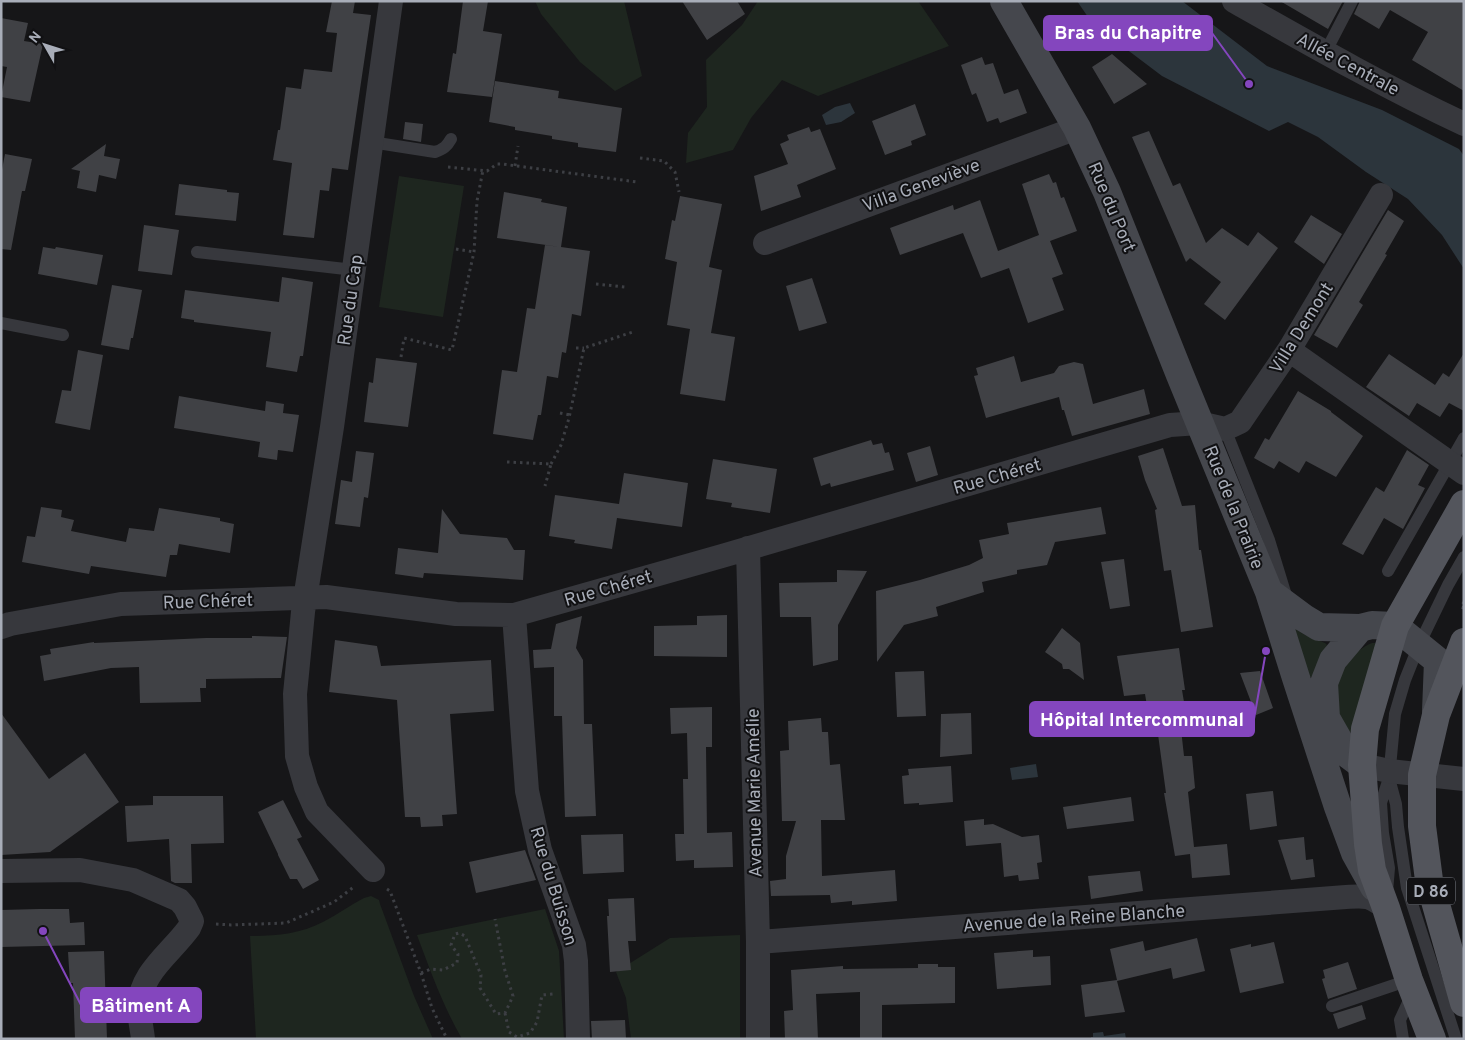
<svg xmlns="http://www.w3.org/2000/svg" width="1465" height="1040" font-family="Overpass,sans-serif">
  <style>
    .green { fill: #1e261f }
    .water { fill: #2c353c }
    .building { fill: #404145 }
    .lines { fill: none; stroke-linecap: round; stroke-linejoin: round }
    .path { stroke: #3d3f44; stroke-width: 3; stroke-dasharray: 2.5 4; stroke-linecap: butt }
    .lane { stroke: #37383d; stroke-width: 12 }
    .street { stroke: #37383d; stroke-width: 24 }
    .secondary { stroke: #45474d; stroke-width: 28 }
    .primary { stroke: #53555c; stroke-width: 28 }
    .labels { text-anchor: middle; stroke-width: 4; stroke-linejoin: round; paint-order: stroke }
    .shield { fill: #111113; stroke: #7b7e86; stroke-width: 1 }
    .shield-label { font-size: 16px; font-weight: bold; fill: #a8adb8 }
    .street-label { font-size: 18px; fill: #a8adb8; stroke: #111113 }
    .leader { fill: none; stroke: #8446be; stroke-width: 2 }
    .callout-dot { fill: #8446be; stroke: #111113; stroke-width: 2 }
    .callout { fill: #8446be; stroke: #8446be; stroke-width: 2 }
    .callout-label { font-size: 19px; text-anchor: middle; font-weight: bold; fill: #fff }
  </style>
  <rect width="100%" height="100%" fill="#161618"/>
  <path class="green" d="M 535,1 L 624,1 L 642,76 L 615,91 L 580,62 L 541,14 Z
    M 758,1 L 918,1 L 949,46 L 818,96 L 782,80 L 751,118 L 733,150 L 686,163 L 688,133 L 707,107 L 706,60 L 742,25 Z
    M 399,176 L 464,186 L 443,317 L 379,307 Z
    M 1294,628 L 1305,635 L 1325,643 L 1327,645 L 1314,675 L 1309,678 Z
    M 1372,643 L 1375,643 L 1376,646 L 1352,733 L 1347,730 C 1343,722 1338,714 1336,705 C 1328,679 1350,652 1372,643 Z
    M 371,896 L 379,900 L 380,904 L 414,996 L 433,1039 L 256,1039 L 250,936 C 276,936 300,934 323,922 C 337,915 350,905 364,898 Z
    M 545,909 L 559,951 L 564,1039 L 462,1039 C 443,1006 430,970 417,935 Z
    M 740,935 L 740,1039 L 631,1039 L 626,998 L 616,972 L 670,938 Z"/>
  <path class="water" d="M 1077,1 L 1182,1 L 1267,66 L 1382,110 L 1459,149 L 1464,156 L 1464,269 L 1442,235 L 1408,199 L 1366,172 L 1318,137 L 1288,122 L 1269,131 L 1162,76 L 1113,39 L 1088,17 Z
    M 850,103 L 855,113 L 841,122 L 826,125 L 822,115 L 835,107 Z
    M 1036,764 L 1038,777 L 1012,780 L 1010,768 Z
    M 1103,1032 L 1104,1036 L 1125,1033 L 1126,1039 L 1091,1039 L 1091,1037 L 1093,1037 L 1093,1033 Z"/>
  <path class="building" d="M 332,1 L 355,1 L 353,13 L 371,15 L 348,170 L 332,168 L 329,191 L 320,190 L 314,238 L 283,235 L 292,163 L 273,160 L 278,130 L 280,130 L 286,87 L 301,89 L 304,69 L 332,72 L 337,33 L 326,32 Z
    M 463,1 L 488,1 L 483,31 L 502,34 L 492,97 L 447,92 L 453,53 L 456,54 Z
    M 682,1 L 737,1 L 745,14 L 707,40 Z
    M 1280,1 L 1343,1 L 1328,29 Z
    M 1360,1 L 1464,1 L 1464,91 L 1412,60 L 1428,32 L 1390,10 L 1379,29 L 1354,14 Z
    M 1,18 L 28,23 L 24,41 L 43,44 L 30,102 L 1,97 L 7,67 L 1,66 Z
    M 1112,54 L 1147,84 L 1114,104 L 1092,67 Z
    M 982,57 L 985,65 L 993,63 L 1004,94 L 1018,89 L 1027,113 L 1000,123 L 998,118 L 987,122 L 976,93 L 972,95 L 961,65 Z
    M 495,81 L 559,91 L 558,98 L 622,108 L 616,152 L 578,147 L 578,143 L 552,139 L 552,136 L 515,130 L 515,127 L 489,122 Z
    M 915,104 L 926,135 L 911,141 L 912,145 L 885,155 L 872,121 Z
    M 405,122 L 423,124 L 421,142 L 403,139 Z
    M 809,127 L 811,132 L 820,129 L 836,169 L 797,185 L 801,197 L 761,211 L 754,176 L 788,164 L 780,144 L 789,140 L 787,135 Z
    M 1149,131 L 1173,186 L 1180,183 L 1206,243 L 1222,228 L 1248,246 L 1258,232 L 1278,248 L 1225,320 L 1204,304 L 1221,282 L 1190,258 L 1186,262 L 1132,137 Z
    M 106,144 L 104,156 L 120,159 L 116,179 L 99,175 L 96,192 L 77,188 L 80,171 L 71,169 Z
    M 5,154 L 32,159 L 25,191 L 22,191 L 11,250 L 1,249 L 1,175 Z
    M 1049,174 L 1053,183 L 1056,182 L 1061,198 L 1064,197 L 1077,231 L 1050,241 L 1063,274 L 1052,278 L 1064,310 L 1028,323 L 1009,268 L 981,278 L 963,233 L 900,255 L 890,228 L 953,205 L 954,210 L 980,200 L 998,251 L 1039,235 L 1022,184 Z
    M 179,184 L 227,190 L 227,192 L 239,193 L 236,221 L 175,215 Z
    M 504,192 L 542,199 L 541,202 L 567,207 L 561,247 L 590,251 L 581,316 L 572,314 L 566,353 L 562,352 L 558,378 L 547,376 L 541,415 L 538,415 L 533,440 L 493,434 L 502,370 L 517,372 L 527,308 L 535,309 L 545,245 L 560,247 L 497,238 Z
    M 680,196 L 722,204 L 709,267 L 722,270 L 711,333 L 735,337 L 725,401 L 680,394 L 690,329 L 667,325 L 677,262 L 665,259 L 672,220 L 675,221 Z
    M 1388,210 L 1404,221 L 1385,254 L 1387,255 L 1359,302 L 1363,305 L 1337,348 L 1314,335 Z
    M 1311,215 L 1342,234 L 1324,264 L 1294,242 Z
    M 144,225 L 179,230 L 172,275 L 138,271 Z
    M 43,247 L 55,249 L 56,247 L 103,255 L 97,285 L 38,274 Z
    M 282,277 L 313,282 L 303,356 L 300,356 L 297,372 L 266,367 L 271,332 L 194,322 L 194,320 L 181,318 L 185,290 L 279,302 Z
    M 812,278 L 827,323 L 799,331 L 786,286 Z
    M 112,285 L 142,290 L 133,338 L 131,338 L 129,350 L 101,345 Z
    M 78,350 L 103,355 L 90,430 L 55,423 L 62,390 L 71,391 Z
    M 1464,353 L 1464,411 L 1449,403 L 1440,417 L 1417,403 L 1409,416 L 1366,387 L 1389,354 L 1435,385 L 1443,373 L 1449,377 Z
    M 1014,356 L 1021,382 L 1054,373 L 1059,366 L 1074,362 L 1083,364 L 1093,404 L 1144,389 L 1150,414 L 1072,436 L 1064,410 L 1062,410 L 1059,397 L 986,418 L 974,376 L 978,375 L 976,368 Z
    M 376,358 L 417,363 L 408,427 L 364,422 L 369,382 L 373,383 Z
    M 1298,391 L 1331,411 L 1331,412 L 1363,436 L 1336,477 L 1306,461 L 1299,473 L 1279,461 L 1274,469 L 1254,458 L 1265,438 L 1269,440 Z
    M 179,396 L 265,411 L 266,401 L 284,404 L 283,413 L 299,415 L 293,452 L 278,450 L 277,460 L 258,457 L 260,442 L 174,428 Z
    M 871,440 L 873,445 L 882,443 L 885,453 L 889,452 L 894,470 L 831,487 L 830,483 L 821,486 L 813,458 Z
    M 930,446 L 938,475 L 916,482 L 907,453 Z
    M 1163,448 L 1182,506 L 1195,505 L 1199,550 L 1201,550 L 1213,627 L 1181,632 L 1171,570 L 1164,571 L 1155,510 L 1157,509 L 1145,480 L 1138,456 Z
    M 1407,450 L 1429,465 L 1418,485 L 1425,488 L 1403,529 L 1384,518 L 1363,555 L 1342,544 L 1376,487 L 1384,492 Z
    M 356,451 L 374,453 L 368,498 L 364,497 L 360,527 L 335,524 L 341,480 L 352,482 Z
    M 713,459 L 777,469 L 770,513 L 731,507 L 732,503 L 706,499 Z
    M 624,473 L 688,483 L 682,527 L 617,518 L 612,549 L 574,543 L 575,540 L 549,536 L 555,495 L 619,504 Z
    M 41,507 L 62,510 L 61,517 L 74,520 L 71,531 L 126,542 L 129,528 L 154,531 L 159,508 L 220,518 L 220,521 L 234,524 L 230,553 L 179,544 L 177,555 L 170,555 L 166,577 L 91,566 L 89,574 L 22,562 L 27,536 L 35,537 Z
    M 1101,507 L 1106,534 L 1055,542 L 1047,565 L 1017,570 L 1017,574 L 982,582 L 984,592 L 936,607 L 938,616 L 904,625 L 877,662 L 876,591 L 920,580 L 969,565 L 983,558 L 979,540 L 1009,534 L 1007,523 Z
    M 442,509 L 460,534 L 507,538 L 514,550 L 525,550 L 523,580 L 424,573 L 423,578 L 395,574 L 398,548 L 438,553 Z
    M 1124,559 L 1130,606 L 1110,609 L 1101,562 Z
    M 837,570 L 867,571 L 838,625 L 838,660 L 813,666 L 811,617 L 780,617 L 779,583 L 837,582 Z
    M 727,615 L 727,657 L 654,656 L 654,626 L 697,625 L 697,616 Z
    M 582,616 L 576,648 L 583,660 L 584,724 L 592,724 L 596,816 L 565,817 L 562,716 L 554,716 L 554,667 L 534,668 L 533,650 L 551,649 L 556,624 Z
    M 1062,628 L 1080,643 L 1084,680 L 1069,669 L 1063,669 L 1062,664 L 1045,652 Z
    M 252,636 L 287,637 L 281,678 L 206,679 L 206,688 L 200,688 L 201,702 L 140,703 L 139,667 L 111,668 L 44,681 L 40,656 L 51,654 L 50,649 L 94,642 L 94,643 L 206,638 L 252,638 Z
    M 335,640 L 377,646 L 381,666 L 491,660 L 494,711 L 450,714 L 457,814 L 442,815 L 443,826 L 421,827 L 420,817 L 405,817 L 397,700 L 329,692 Z
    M 1179,648 L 1185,690 L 1182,690 L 1184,702 L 1178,702 L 1184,756 L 1192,756 L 1195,788 L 1188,792 L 1194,847 L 1227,844 L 1230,875 L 1192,878 L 1190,854 L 1175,856 L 1164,793 L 1166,793 L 1154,705 L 1147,706 L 1145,694 L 1124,696 L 1117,656 Z
    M 924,671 L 926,716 L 897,717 L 895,672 Z
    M 1260,671 L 1273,708 L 1256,715 L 1240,673 Z
    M 712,707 L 712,747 L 706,747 L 707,833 L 732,832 L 733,867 L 694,868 L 694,860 L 676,861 L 675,834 L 684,834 L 683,779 L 688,779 L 687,733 L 671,734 L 670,708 Z
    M 1,713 L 49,779 L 85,753 L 119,802 L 50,852 L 1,855 Z
    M 971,713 L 972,754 L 940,757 L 941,714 Z
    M 821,718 L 822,732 L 828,732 L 830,765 L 840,764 L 845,820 L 821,820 L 822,876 L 895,870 L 897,901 L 852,905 L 852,901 L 831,903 L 830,895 L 771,896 L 770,881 L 786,879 L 786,856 L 796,821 L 782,821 L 780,751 L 789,750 L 788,721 Z
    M 951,766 L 953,802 L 919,805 L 919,803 L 904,804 L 902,776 L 909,775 L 908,769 Z
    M 1273,791 L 1277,826 L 1250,830 L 1246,794 Z
    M 153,796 L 223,796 L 224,843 L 191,844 L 192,883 L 175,883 L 171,881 L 169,839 L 127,842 L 125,806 L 153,805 Z
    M 1131,797 L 1134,821 L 1067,829 L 1063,807 Z
    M 283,800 L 302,837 L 297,839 L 319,880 L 303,889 L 297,879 L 290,879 L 278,855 L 278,854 L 258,812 Z
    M 984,819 L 984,825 L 993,824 L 1022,837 L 1039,835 L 1042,862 L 1037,863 L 1039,879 L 1019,881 L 1018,875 L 1004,877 L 1001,843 L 966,846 L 964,821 Z
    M 623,834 L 624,872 L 583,874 L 581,835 Z
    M 1304,837 L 1306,860 L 1313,859 L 1315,877 L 1291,880 L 1278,840 Z
    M 525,850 L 536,880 L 476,893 L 469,862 Z
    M 1140,871 L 1143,891 L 1091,899 L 1088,876 Z
    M 634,898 L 636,941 L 628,941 L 631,970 L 610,972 L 607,916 L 609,916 L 608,899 Z
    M 39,909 L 69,909 L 70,923 L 84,922 L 85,945 L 1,947 L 1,910 Z
    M 1197,938 L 1205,971 L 1173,979 L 1171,968 L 1117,981 L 1125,1012 L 1085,1017 L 1081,985 L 1117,980 L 1110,949 L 1143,941 L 1145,951 Z
    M 1274,942 L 1284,983 L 1240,993 L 1230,949 L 1251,944 L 1251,947 Z
    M 1033,950 L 1033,957 L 1050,956 L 1051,985 L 997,989 L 994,953 Z
    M 104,951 L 107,1039 L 75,1039 L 73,983 L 70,983 L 68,952 Z
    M 1348,962 L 1357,989 L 1328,999 L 1322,979 L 1325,978 L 1323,970 Z
    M 918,964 L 938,964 L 938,967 L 955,967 L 955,1003 L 882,1005 L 882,1039 L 860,1039 L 860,992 L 816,994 L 818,1039 L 785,1039 L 784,1011 L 793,1010 L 791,970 L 843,966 L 843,969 L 918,968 Z
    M 1362,1005 L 1366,1019 L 1338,1029 L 1333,1014 Z
    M 625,1020 L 626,1039 L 592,1039 L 591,1021 Z"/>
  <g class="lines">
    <path class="path" d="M 640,158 L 664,161 L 675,172 L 679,192
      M 515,166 L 518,146
      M 448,167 L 487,171 L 497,164 L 502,164 L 637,182
      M 456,249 L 474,252
      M 596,284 L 625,287
      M 576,348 L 584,348
      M 401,357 L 404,338 L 452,350 L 474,252 L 477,201 L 483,170
      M 560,413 L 570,415
      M 507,462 L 551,464 L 545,486
      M 551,464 L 561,445 L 569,418 L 584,348 L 633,332
      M 1464,602 L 1461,607 L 1464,608
      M 387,889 L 390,891 L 421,973 L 432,1008 L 447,1039
      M 216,924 L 231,925 L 286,923 L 334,902 L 355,886
      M 421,973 L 431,969 L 443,970 L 457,963 L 458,954 L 451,945 L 455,934 L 459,933 L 465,936 L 481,975 L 480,988 L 496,1014 L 505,1013 L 513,996 L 505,971 L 495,919
      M 505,1013 L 509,1032 L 517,1037 L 530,1033 L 537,1022 L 542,995 L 553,994"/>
    <path class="lane" d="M 1325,53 L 1352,1
      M 371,142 L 435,152 C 444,149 447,146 451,139
      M 197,252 L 354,270
      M 1,323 L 63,335
      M 1225,429 L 1269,540 L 1288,602
      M 1388,571 L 1464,438
      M 1389,778 L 1396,804 L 1398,827 L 1407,888 L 1456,1039
      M 1387,892 L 1389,868 L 1383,833 L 1381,803 L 1389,778 L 1395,714 L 1405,680 L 1419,645 L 1448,585 L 1464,557
      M 1332,1006 L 1409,980
      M 1403,1039 L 1400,1020 L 1412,994"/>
    <path class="street" d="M 1234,1 C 1310,44 1385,87 1464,124
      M 765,243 L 1077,128
      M 1289,350 L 1464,473
      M 748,548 L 758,942 L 758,1039
      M 514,615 L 527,791 L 540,850 L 574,945 L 576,961 L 578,1039
      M 1,627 L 10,624 L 121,604 L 326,597 L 456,614 L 514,615 L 722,556 L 1170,425 L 1199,423 L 1225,429 L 1240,422 L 1289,350 L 1381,195
      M 1362,765 L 1389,771 L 1464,779
      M 373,870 L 317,812 L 306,787 L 297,756 L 295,694 L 303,612 L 332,427 L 391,1
      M 1,871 L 80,870 L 133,880 L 179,900 L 185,907 L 192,921 L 189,928 C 170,954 140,973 139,1007 C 139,1017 142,1029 143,1039
      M 758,942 L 1346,897 C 1367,896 1369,895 1386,908"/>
    <path class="secondary" d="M 1004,1 L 1077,128 L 1107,192 L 1180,375 L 1269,592 L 1296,678 L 1338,807 L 1355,853 L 1374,887
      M 1269,592 L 1304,618 L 1319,627 L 1360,628 L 1372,625 L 1395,626 L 1438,661 L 1436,711
      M 1312,699 L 1326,718 L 1346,753 L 1362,765
      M 1326,718 L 1324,683 L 1333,660 L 1360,628"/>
    <path class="primary" d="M 1464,642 L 1436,715 L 1422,775 L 1422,826 L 1429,880 L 1464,1003
      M 1432,1039 L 1409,980 L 1386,908 L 1372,870 L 1368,844 L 1362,765 L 1365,729 L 1395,626 L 1464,504"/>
  </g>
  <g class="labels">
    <rect class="shield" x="1407" y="877.5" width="48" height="27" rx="4"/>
    <g class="shield-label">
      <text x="1431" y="897">D 86</text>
    </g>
    <g class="street-label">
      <text transform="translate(1348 64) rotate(28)" y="6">Allée Centrale</text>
      <text transform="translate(921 185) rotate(-20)" y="6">Villa Geneviève</text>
      <text transform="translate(1112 207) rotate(67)" y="6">Rue du Port</text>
      <text transform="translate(350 300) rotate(-82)" y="6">Rue du Cap</text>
      <text transform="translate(1301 328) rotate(-58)" y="6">Villa Demont</text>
      <text transform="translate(997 476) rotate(-16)" y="6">Rue Chéret</text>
      <text transform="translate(1234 507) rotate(68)" y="6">Rue de la Prairie</text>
      <text transform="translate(608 588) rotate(-16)" y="6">Rue Chéret</text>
      <text transform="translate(208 601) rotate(-2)" y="6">Rue Chéret</text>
      <text transform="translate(754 793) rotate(-91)" y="6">Avenue Marie Amélie</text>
      <text transform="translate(554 886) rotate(73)" y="6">Rue du Buisson</text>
      <text transform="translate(1074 918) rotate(-4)" y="6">Avenue de la Reine Blanche</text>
    </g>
  </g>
  <path class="leader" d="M1249 84L1212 33M1266 651L1254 719M43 931L81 1005"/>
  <g class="callout-dot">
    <circle cx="1249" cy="84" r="5"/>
    <circle cx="1266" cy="651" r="5"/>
    <circle cx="43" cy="931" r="5"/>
  </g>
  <g class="callout">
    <rect x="1044" y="16" width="168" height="34" rx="5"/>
    <rect x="1030" y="702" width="224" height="34" rx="5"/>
    <rect x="81" y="988" width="120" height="34" rx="5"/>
  </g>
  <g class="callout-label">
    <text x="1128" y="39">Bras du Chapitre</text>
    <text x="1142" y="726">Hôpital Intercommunal</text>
    <text x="141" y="1012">Bâtiment A</text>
  </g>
  <rect width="1465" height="1040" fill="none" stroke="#a8adb8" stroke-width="5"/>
  <g transform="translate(45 45) rotate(309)" stroke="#111113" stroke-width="4" paint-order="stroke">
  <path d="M0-4L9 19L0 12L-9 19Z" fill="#a8adb8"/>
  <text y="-8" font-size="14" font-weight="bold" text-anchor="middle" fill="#a8adb8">N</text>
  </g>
</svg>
